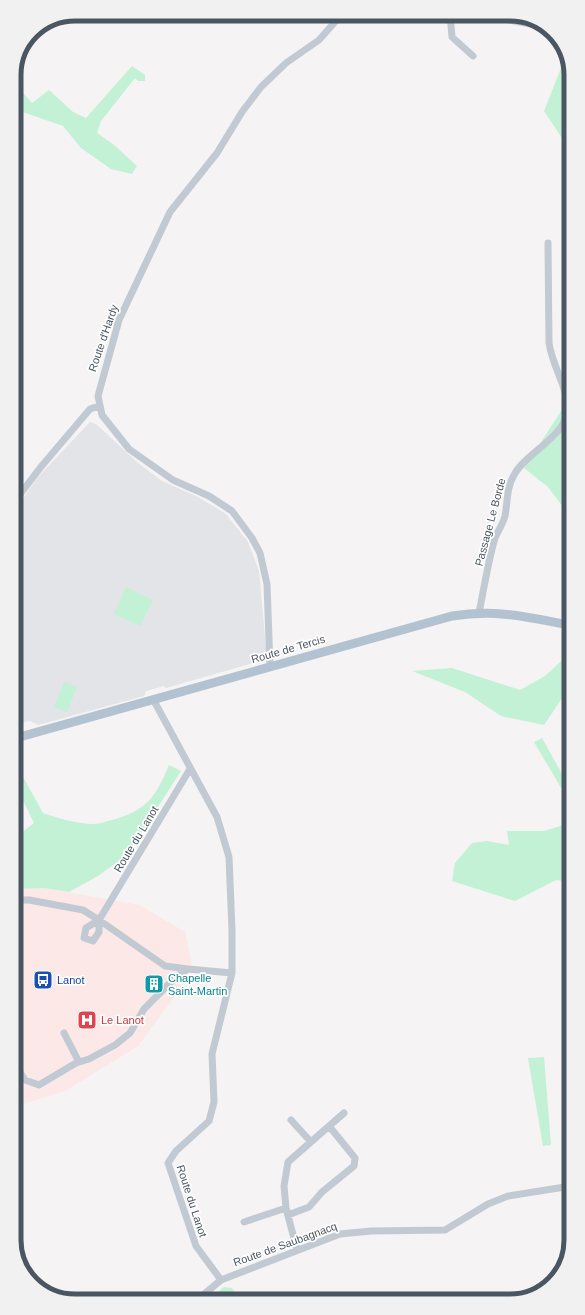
<svg xmlns="http://www.w3.org/2000/svg" width="585" height="1315" font-family="Helvetica,sans-serif">
  <style>
    .medical { fill: #fce8e6 }
    .airport { fill: #e2e4e7 }
    .green { fill: #c3f1d5 }
    .lines { fill: none; stroke-linecap: round; stroke-linejoin: round }
    .minor { stroke: #c1cad2; stroke-width: 7 }
    .major { stroke: #b3c2d1; stroke-width: 9 }
    .labels { text-anchor: middle; stroke-width: 3.5; stroke-linejoin: round; paint-order: stroke }
    .street-label { font-size: 11px; fill: #4a5661; stroke: #fff }
    .culture-label { font-size: 11px; fill: #0d838f; stroke: #fff; text-anchor: start }
    .transit-label { font-size: 11px; fill: #164399; stroke: #fff; text-anchor: start }
    .health-label { font-size: 11px; fill: #be3a42; stroke: #fff; text-anchor: start }
    .rim { fill: none; stroke: #4a5661; stroke-width: 5 }
  </style>
  <rect width="100%" height="100%" fill="#f5f3f3"/>
  <path class="medical" d="M 44,888 L 139,905 L 185,932 L 192,966 L 177,993 L 138,1046 L 65,1091 L 17,1106 L 16,889 Z"/>
  <path class="airport" d="M 90,422 L 96,424 L 138,463 L 162,481 L 198,497 L 226,514 L 248,542 L 259,571 L 267,659 L 166,688 L 164,686 L 146,691 L 144,696 L 38,725 L 30,721 L 20,723 L 16,728 L 15,510 L 38,477 Z"/>
  <path class="green" d="M 132,66 L 145,75 L 145,81 L 138,81 L 135,78 L 101,121 L 97,133 L 113,144 L 137,166 L 132,174 L 111,169 L 81,148 L 63,126 L 17,110 L 14,105 L 14,83 L 32,103 L 49,90 L 73,112 L 86,118 Z
    M 561,68 L 568,68 L 568,147 L 544,111 Z
    M 568,250 L 569,515 L 548,487 L 524,468 L 567,402 L 562,298 Z
    M 126,587 L 153,600 L 140,626 L 114,614 Z
    M 569,654 L 569,688 L 544,725 L 501,716 L 465,692 L 412,671 L 452,668 L 520,690 L 545,676 Z
    M 64,682 L 77,687 L 67,712 L 54,707 Z
    M 542,738 L 562,774 L 570,775 L 570,803 L 534,742 Z
    M 16,764 L 43,813 C 58,818 77,824 94,824 C 100,824 106,821 112,820 C 146,811 156,797 169,765 L 181,771 L 127,855 L 98,876 L 69,892 L 44,888 L 16,889 L 16,837 L 34,823 L 16,786 Z
    M 570,823 L 570,882 L 556,880 L 515,901 L 452,881 L 455,863 L 472,843 L 487,841 L 509,845 L 507,831 L 544,831 Z
    M 544,1057 L 551,1145 L 543,1146 L 528,1058 Z
    M 224,1287 L 232,1288 L 241,1300 L 208,1300 Z"/>
  <g class="lines">
    <path class="minor" d="M 450,14 L 452,37 L 473,56
      M 497,14 L 508,20 L 547,27
      M 15,501 L 40,468 L 90,409 L 99,406
      M 479,613 C 484,588 488,562 495,538 C 498,531 503,524 505,516 C 508,501 506,489 514,475 C 525,453 568,436 568,407 C 567,387 552,365 549,343 L 548,243
      M 270,667 L 267,584 L 260,553 L 252,538 L 232,511 L 209,496 L 173,480 L 129,449 L 102,415 L 98,396 L 119,320 L 170,212 L 217,153 L 242,112 L 261,87 L 286,63 L 319,40 L 342,14
      M 153,699 L 217,817 L 229,857 L 232,930 L 232,973 L 212,1054 L 214,1102 L 209,1121 L 176,1151 L 168,1163 L 196,1246 L 221,1280
      M 16,900 L 29,900 L 83,910 L 99,920 L 190,769
      M 99,920 L 99,932 L 93,941 L 84,938 L 86,928 L 99,920 L 165,966 L 188,969
      M 64,1033 L 79,1062
      M 17,1068 L 25,1080 L 39,1085 L 76,1063 L 89,1059 L 115,1045 L 130,1033 L 144,1009 L 177,976 L 188,969 L 232,973
      M 291,1120 L 311,1142
      M 288,1215 L 309,1207 L 322,1192 L 354,1166 L 355,1158 L 329,1126
      M 244,1222 L 286,1208
      M 297,1250 L 286,1208 L 284,1186 L 288,1162 L 344,1113
      M 197,1300 L 221,1280 L 340,1234 L 371,1231 L 445,1230 L 488,1204 L 508,1196 L 571,1186"/>
    <path class="major" d="M 16,738 L 452,616 C 497,609 526,617 569,625"/>
  </g>
  <defs>
    <g id="bus-square" transform="scale(1)"><rect x="-9" y="-9" width="18" height="18" rx="4" fill="#1a4fb4" stroke="#fff"/><path d="M-5-6H5V4H4V6H2V4H-2V6H-4V4H-5ZM-3.5-4V0h7V-4ZM-3.5 1.2v1.5H-2V1.2ZM2 1.2v1.5H3.5V1.2Z" fill="#fff"/></g>
    <g id="building-square" transform="scale(1)"><rect x="-9" y="-9" width="18" height="18" rx="4" fill="#0f9aa8" stroke="#fff"/><path d="M-4-6H4V6H1V3H-1V6H-4ZM-2.5-4.3h1.7v1.8h-1.7ZM.8-4.3h1.7v1.8H.8ZM-2.5-1h1.7V.8h-1.7ZM.8-1h1.7V.8H.8Z" fill="#fff"/></g>
    <g id="hospital-square" transform="scale(1)"><rect x="-9" y="-9" width="18" height="18" rx="4" fill="#e0444e" stroke="#fff"/><path d="M-5-5h3v3.5h4V-5h3V5h-3V1.5h-4V5h-3Z" fill="#fff"/></g>
  </defs>
  <g fill-rule="evenodd">
    <use href="#bus-square" x="43" y="980"/>
    <use href="#building-square" x="154" y="984"/>
    <use href="#hospital-square" x="87" y="1020"/>
  </g>
  <g class="labels">
    <g class="street-label">
      <text transform="translate(103 338) rotate(-71)" y="4">Route d'Hardy</text>
      <text transform="translate(490 522) rotate(-75)" y="4">Passage Le Borde</text>
      <text transform="translate(288 649) rotate(-16)" y="4">Route de Tercis</text>
      <text transform="translate(136 839) rotate(-59)" y="4">Route du Lanot</text>
      <text transform="translate(192 1201) rotate(72)" y="4">Route du Lanot</text>
      <text transform="translate(285 1244) rotate(-20)" y="4">Route de Saubagnacq</text>
    </g>
    <g class="culture-label">
      <text x="168" y="982">Chapelle<tspan x="168" dy="13">Saint-Martin</tspan></text>
    </g>
    <g class="transit-label">
      <text x="57" y="984">Lanot</text>
    </g>
    <g class="health-label">
      <text x="101" y="1024">Le Lanot</text>
    </g>
  </g>
  <path d="M0 0H585V1315H0ZM75 21H510A54 54 0 0 1 564 75V1240A54 54 0 0 1 510 1294H75A54 54 0 0 1 21 1240V75A54 54 0 0 1 75 21Z" fill="#f1f1f2" fill-rule="evenodd"/>
  <path class="rim" d="M75 21H510A54 54 0 0 1 564 75V1240A54 54 0 0 1 510 1294H75A54 54 0 0 1 21 1240V75A54 54 0 0 1 75 21Z"/>
</svg>
